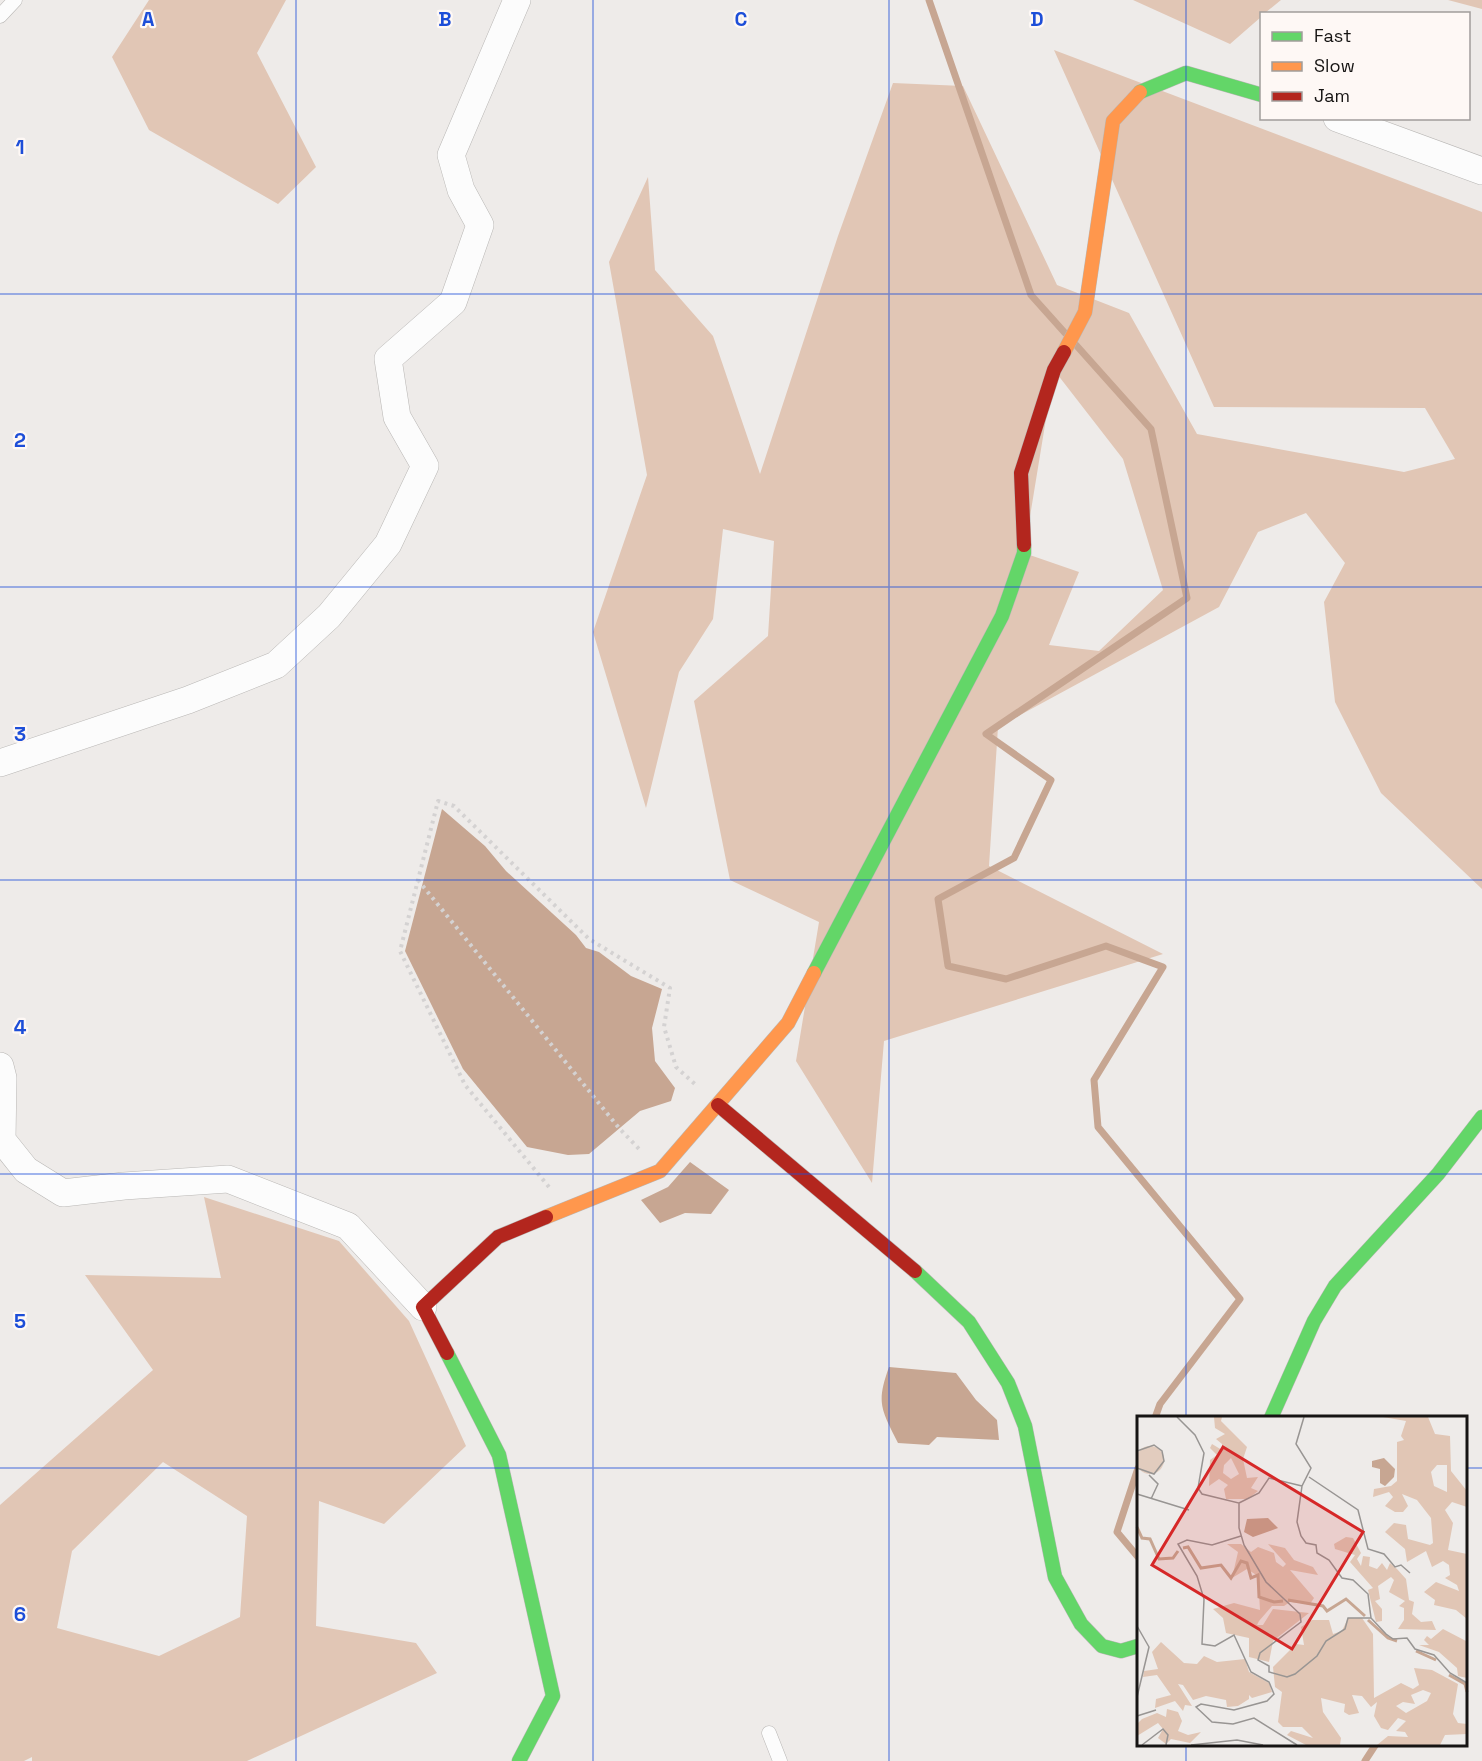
<svg xmlns="http://www.w3.org/2000/svg" width="1482" height="1761" font-family="'Space Grotesk',sans-serif">
  <style>
    .forest { fill: #e1c6b5; fill-rule: evenodd }
    .water { fill: #c7a692 }
    .lines { fill: none; stroke-linecap: round; stroke-linejoin: round }
    .stream { stroke: #c7a692; stroke-width: 7 }
    .lane-casing { stroke: #b9b7b5; stroke-width: 15 }
    .street-casing { stroke: #b9b7b5; stroke-width: 28 }
    .fast-casing { stroke: #b9b7b5; stroke-width: 15 }
    .slow-casing { stroke: #b9b7b5; stroke-width: 15 }
    .jam-casing { stroke: #b9b7b5; stroke-width: 15 }
    .path { stroke: #d4d2d2; stroke-width: 4; stroke-dasharray: 3 4.5; stroke-linecap: butt }
    .lane { stroke: #fcfcfc; stroke-width: 14 }
    .street { stroke: #fcfcfc; stroke-width: 27 }
    .fast { stroke: #63d668; stroke-width: 14 }
    .slow { stroke: #ff974d; stroke-width: 14 }
    .jam { stroke: #b3261e; stroke-width: 14 }
    .grid { fill: none; stroke: #1d4ed8; stroke-width: 1.5; stroke-opacity: 0.55 }
    .inset-river { fill: none; stroke: #c7a692; stroke-width: 3 }
    .inset-road { fill: none; stroke: #989593; stroke-width: 1.5 }
    .view { fill: #d62828; fill-opacity: 0.15; stroke: #d62828; stroke-width: 3 }
    .inset-edge { fill: none; stroke: #161413; stroke-width: 3 }
    .grid-label { font-size: 20px; text-anchor: middle; font-weight: bold; fill: #1d4ed8; stroke: #fef8f5; stroke-width: 4.5; stroke-linejoin: round; paint-order: stroke }
  </style>
  <rect width="100%" height="100%" fill="#eeebe9"/>
  <path class="forest" d="M 149,0 L 286,0 L 257,53 L 316,167 L 278,204 L 149,130 L 112,57 Z
    M 1133,0 L 1281,0 L 1265,13 L 1262,14 L 1261,17 L 1230,44 Z
    M 1448,0 L 1482,0 L 1482,9 Z
    M 1054,50 L 1482,212 L 1482,889 L 1381,793 L 1335,702 L 1324,602 L 1345,563 L 1306,513 L 1258,532 L 1219,607 L 998,727 L 989,866 L 1163,954 L 884,1041 L 872,1183 L 796,1061 L 819,922 L 730,880 L 694,701 L 768,636 L 774,541 L 723,529 L 713,619 L 679,672 L 646,808 L 593,632 L 647,475 L 609,262 L 648,177 L 655,270 L 713,336 L 760,474 L 838,236 L 893,83 L 963,86 L 1057,285 L 1129,313 L 1197,434 L 1404,472 L 1455,459 L 1425,408 L 1214,407 ZM 1054,370 L 1123,459 L 1163,590 L 1099,651 L 1049,645 L 1079,572 L 1024,553 Z
    M 204,1197 L 339,1241 L 409,1321 L 466,1446 L 384,1524 L 319,1501 L 316,1626 L 416,1643 L 437,1673 L 247,1761 L 32,1761 L 32,1757 L 24,1761 L 0,1761 L 0,1505 L 153,1370 L 85,1275 L 221,1278 ZM 163,1462 L 247,1516 L 240,1617 L 159,1656 L 57,1628 L 72,1551 Z"/>
  <path class="water" d="M 442,809 L 485,846 L 506,871 L 576,935 L 586,948 L 599,952 L 631,976 L 662,989 L 652,1028 L 655,1061 L 675,1088 L 671,1101 L 640,1111 L 589,1154 L 568,1155 L 527,1147 L 463,1069 L 405,951 Z
    M 690,1162 L 729,1190 L 711,1214 L 685,1213 L 660,1223 L 641,1200 L 668,1187 Z
    M 889,1367 L 956,1373 L 976,1400 L 997,1420 L 999,1440 L 937,1437 L 929,1445 L 898,1443 C 881,1409 876,1403 889,1367 Z"/>
  <g class="lines">
    <path class="stream" d="M 929,0 L 1031,295 L 1065,333
      M 1076,345 L 1151,429 L 1187,598 L 986,734 L 1051,780 L 1014,858 L 938,899 L 948,966 L 1006,979 L 1106,946 L 1163,967 L 1094,1080 L 1098,1127 L 1240,1299 L 1160,1404 L 1155,1418
      M 1138,1468 L 1117,1532 L 1138,1557
      M 1365,1761 L 1376,1744"/>
    <g class="lane-casing">
      <path id="lane" d="M 0,16 L 15,0
        M 769,1733 L 780,1761"/>
    </g>
    <g class="street-casing">
      <path id="street" d="M 1337,118 L 1482,171
        M 0,763 L 188,700 L 276,665 L 329,616 L 388,544 L 425,466 L 397,417 L 388,359 L 453,302 L 480,225 L 461,190 L 451,155 L 517,0
        M 0,1066 L 3,1078 L 2,1140 L 26,1170 L 63,1193 L 124,1186 L 228,1179 L 348,1226 L 423,1307"/>
    </g>
    <g class="fast-casing">
      <path id="fast" d="M 1140,92 L 1186,73 L 1262,95
        M 814,973 L 1002,616 L 1024,553 L 1024,545
        M 915,1271 L 969,1322 L 1008,1383 L 1025,1426 L 1055,1577 L 1081,1624 L 1102,1646 L 1121,1651 L 1138,1646
        M 447,1353 L 499,1455 L 553,1696 L 519,1761
        M 1271,1418 L 1314,1321 L 1335,1286 L 1438,1174 L 1482,1117"/>
    </g>
    <g class="slow-casing">
      <path id="slow" d="M 1064,352 L 1085,312 L 1113,121 L 1140,92
        M 546,1217 L 660,1171 L 788,1023 L 814,973"/>
    </g>
    <g class="jam-casing">
      <path id="jam" d="M 1024,545 L 1021,473 L 1054,370 L 1064,352
        M 718,1105 L 915,1271
        M 447,1353 L 423,1307 L 498,1237 L 546,1217"/>
    </g>
    <path class="path" d="M 418,880 L 619,1128 L 640,1150
      M 549,1187 L 465,1085 L 400,951 L 438,801 L 454,806 L 589,939 L 670,988 L 664,1027 L 676,1067 L 697,1086"/>
    <use href="#lane" class="lane"/>
    <use href="#street" class="street"/>
    <use href="#fast" class="fast"/>
    <use href="#slow" class="slow"/>
    <use href="#jam" class="jam"/>
  </g>
  <path class="grid" d="M 296,0 L 296,1761M 593,0 L 593,1761M 889,0 L 889,1761M 1186,0 L 1186,1418M 0,294 L 1482,294M 0,587 L 1482,587M 0,880 L 1482,880M 0,1174 L 1482,1174M 0,1468 L 1138,1468M 1466,1468 L 1482,1468M 1186,1744 L 1186,1761"/>
  <g transform="translate(1137 1416)">
    <rect width="330" height="330" fill="#eeebe9"/>
    <path d="M-1 44a14 14 0 1 1 28 0a14 14 0 1 1-28 0Z" fill="#e2ccbe"/>
    <path d="M 77,1 L 85,1 L 84,5 L 110,31 L 106,43 L 110,62 L 121,61 L 114,72 L 121,75 L 111,83 L 89,83 L 87,73 L 91,69 L 82,63 L 72,70 L 73,44 L 80,39 L 73,32 L 75,28 L 85,34 L 85,28 L 79,23 L 88,18 L 78,12 ZM 94,42 L 102,58 L 94,63 L 86,57 L 87,49 ZM 246,1 L 291,1 L 298,18 L 313,20 L 314,55 L 330,75 L 330,91 L 315,86 L 308,94 L 316,107 L 311,134 L 330,138 L 330,203 L 319,194 L 297,189 L 298,184 L 287,176 L 299,166 L 322,175 L 320,169 L 308,162 L 313,159 L 312,149 L 306,145 L 295,151 L 289,135 L 270,146 L 268,133 L 248,116 L 257,107 L 269,109 L 271,123 L 293,129 L 296,127 L 294,102 L 280,84 L 265,78 L 271,90 L 266,96 L 258,96 L 248,90 L 256,81 L 252,76 L 236,81 L 237,73 L 254,70 L 260,65 L 260,26 L 267,24 L 264,20 L 269,5 ZM 300,49 L 310,49 L 310,76 L 297,70 L 294,56 ZM 209,121 L 216,122 L 224,137 L 220,143 L 224,150 L 226,140 L 233,141 L 232,150 L 240,153 L 245,147 L 250,154 L 253,147 L 260,153 L 269,163 L 272,184 L 277,186 L 275,198 L 284,206 L 295,205 L 299,214 L 261,213 L 267,204 L 267,192 L 262,190 L 268,185 L 252,176 L 257,164 L 254,161 L 241,170 L 243,183 L 238,185 L 245,193 L 245,205 L 239,206 L 231,174 L 236,172 L 213,146 L 218,139 L 198,133 L 197,128 ZM 90,128 L 104,128 L 114,136 L 121,131 L 137,137 L 139,146 L 146,151 L 149,148 L 131,128 L 148,132 L 157,144 L 176,151 L 181,159 L 153,154 L 177,182 L 173,188 L 153,186 L 147,190 L 135,190 L 122,205 L 120,209 L 126,209 L 136,193 L 172,197 L 136,225 L 132,246 L 112,241 L 112,222 L 89,217 L 86,202 L 76,193 L 97,187 L 123,194 L 121,160 L 110,153 L 95,162 L 101,136 ZM 211,202 L 225,202 L 236,218 L 237,282 L 264,267 L 276,273 L 282,269 L 277,252 L 295,254 L 321,268 L 316,298 L 321,307 L 330,308 L 330,318 L 308,319 L 303,329 L 240,329 L 251,320 L 271,321 L 268,316 L 259,315 L 269,305 L 261,302 L 251,314 L 244,312 L 237,300 L 240,286 L 234,291 L 225,280 L 215,279 L 222,297 L 212,299 L 207,296 L 208,288 L 184,282 L 186,296 L 204,322 L 203,329 L 169,329 L 150,319 L 154,315 L 176,322 L 165,311 L 146,311 L 141,306 L 145,276 L 138,271 L 136,251 L 159,228 L 167,229 L 164,211 L 175,204 L 192,204 L 196,218 L 205,215 ZM 286,274 L 294,277 L 290,285 L 269,297 L 259,290 L 266,286 L 278,288 L 274,279 ZM 306,213 L 329,225 L 330,262 L 321,260 L 320,252 L 302,236 L 282,229 L 292,229 L 287,224 L 290,220 L 294,223 ZM 24,226 L 47,247 L 60,248 L 67,240 L 80,246 L 108,243 L 112,256 L 132,267 L 135,276 L 115,282 L 112,279 L 112,283 L 101,290 L 90,291 L 89,284 L 69,280 L 56,284 L 46,269 L 41,268 L 55,290 L 48,289 L 46,295 L 38,285 L 18,292 L 19,283 L 34,279 L 20,259 L 6,261 L 7,255 L 21,253 L 15,236 ZM 30,293 L 41,296 L 45,305 L 41,315 L 51,319 L 64,316 L 53,327 L 34,323 L 29,328 L 21,322 L 26,313 L 21,307 L 0,320 L 0,308 L 5,303 L 20,297 L 29,301 Z" fill="#e1c6b5" fill-rule="evenodd"/>
    <path d="M 247,42 L 258,53 L 257,61 L 248,70 L 243,67 L 243,53 L 235,51 L 235,45 ZM 131,102 L 141,112 L 116,121 L 107,116 L 110,103 Z" fill="#c7a692"/>
    <path class="inset-river" d="M 0,111 L 5,122 L 13,123 L 22,143 L 36,142 L 41,135M 46,132 L 51,131 L 64,152 L 84,149 L 94,162 L 104,145 L 110,147 L 114,162 L 121,159 L 122,181 L 137,186 L 146,185M 151,184 L 186,190 L 190,195 L 209,183 L 228,200M 231,204 L 251,222 L 260,225M 279,235 L 299,244M 312,259 L 328,268 L 330,276"/>
    <path class="inset-road" d="M 40,1 L 58,19 L 67,37 L 61,72 L 65,78 L 102,87 L 102,112 L 107,129 L 129,166 L 163,198 L 164,206 L 123,237 L 121,244 L 132,250 L 132,256 L 150,261 L 158,258 L 180,240 L 189,225 L 208,213 L 211,202 L 234,202M 167,1 L 159,28 L 174,52 L 165,70 L 160,106 L 164,120 L 169,127 L 179,129 L 180,137 L 192,144 L 205,162 L 216,164 L 231,178 L 234,202 L 249,218 L 256,223 L 270,222 L 278,233 L 297,239 L 313,257 L 330,267M 0,35 L 17,29 L 25,35 L 27,45 L 17,58 L 0,52M 12,59 L 21,68 L 14,83M 172,61 L 221,94 L 231,133 L 247,138 L 258,151 L 264,149 L 273,157M 0,78 L 52,94M 102,87 L 122,77 L 132,62 L 165,70M 104,120 L 75,129 L 50,124 L 41,128 L 60,160 L 67,183 L 65,228 L 78,230 L 97,219 L 114,256 L 132,266 L 137,278 L 130,285 L 97,294 L 64,288 L 59,291 L 75,306 L 96,308 L 117,302 L 160,329M 0,210 L 12,231 L 0,281M 0,300 L 19,294M 5,329 L 26,313 L 31,319 L 29,329M 54,329 L 100,324 L 126,329"/>
    <path class="view" d="M 86,31 L 226,116 L 155,233 L 15,149 Z"/>
    <rect width="330" height="330" class="inset-edge"/>
  </g>
  <g class="grid-label">
    <text x="148" y="26">A</text>
    <text x="445" y="26">B</text>
    <text x="741" y="26">C</text>
    <text x="1037" y="26">D</text>
    <text x="20" y="154">1</text>
    <text x="20" y="447">2</text>
    <text x="20" y="741">3</text>
    <text x="20" y="1034">4</text>
    <text x="20" y="1328">5</text>
    <text x="20" y="1621">6</text>
  </g>
  <rect x="1260" y="12" width="210" height="108" fill="#fef8f5" stroke="#a19d9b" stroke-width="1.5"/>
  <rect x="1272" y="32" width="30" height="9" fill="#63d668" stroke="#a19d9b" stroke-width="1.5"/>
  <text x="1314" y="42" font-size="18" fill="#161413">Fast</text>
  <rect x="1272" y="62" width="30" height="9" fill="#ff974d" stroke="#a19d9b" stroke-width="1.5"/>
  <text x="1314" y="72" font-size="18" fill="#161413">Slow</text>
  <rect x="1272" y="92" width="30" height="9" fill="#b3261e" stroke="#a19d9b" stroke-width="1.5"/>
  <text x="1314" y="102" font-size="18" fill="#161413">Jam</text>
</svg>
